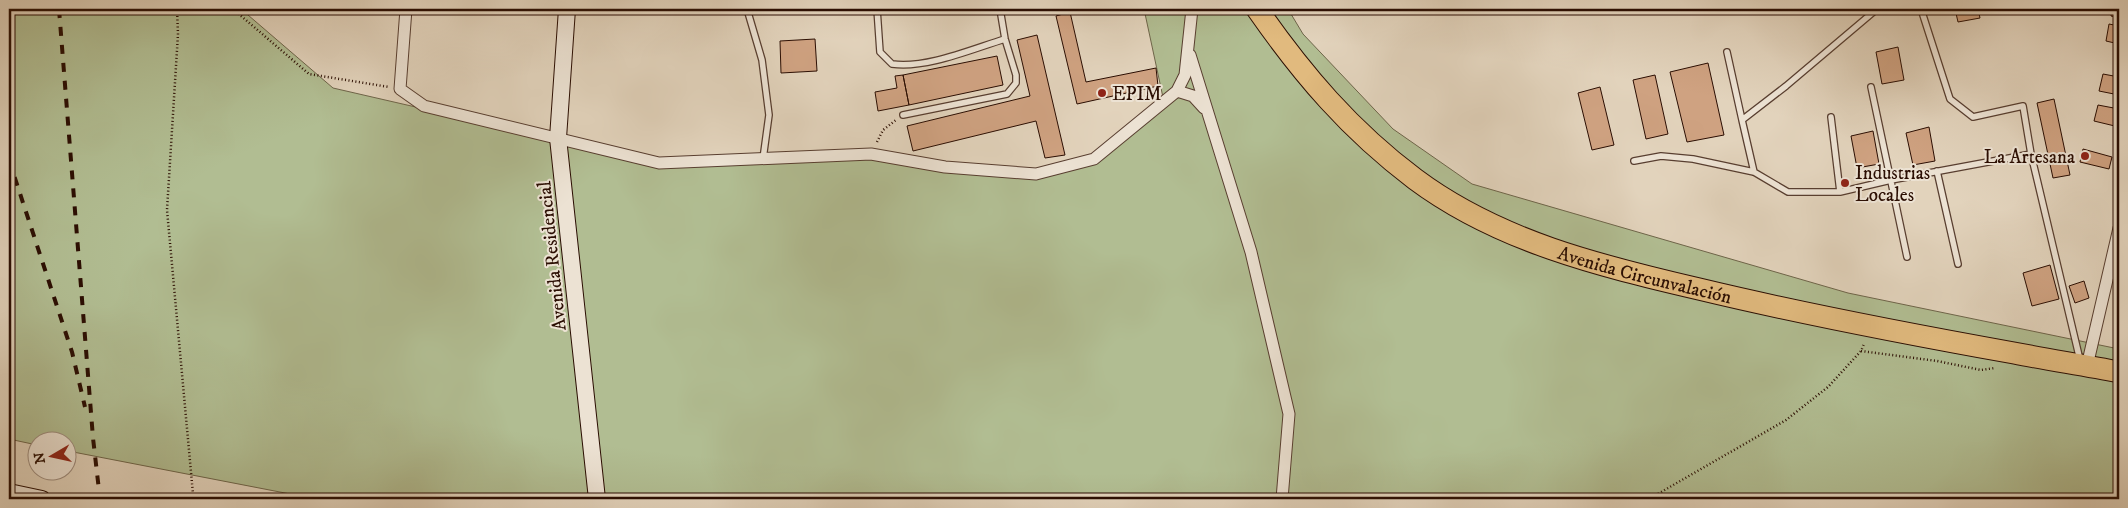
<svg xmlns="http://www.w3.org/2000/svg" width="2128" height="508" font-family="'IM FELL DW Pica',serif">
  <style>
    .green { fill: #b1bd92; stroke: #6e654a }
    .building { fill: #cfa281; stroke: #2a0d02 }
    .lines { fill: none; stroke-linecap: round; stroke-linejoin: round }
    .lane-casing { stroke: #583e30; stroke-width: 8 }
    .street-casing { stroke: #583e30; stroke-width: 13 }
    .secondary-casing { stroke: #2a0d02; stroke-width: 18 }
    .highway-casing { stroke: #2a0d02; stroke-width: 23 }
    .path { stroke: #2a0d02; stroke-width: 2.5; stroke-dasharray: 1 2.5; stroke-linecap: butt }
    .lane { stroke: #ece2d3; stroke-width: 5.5 }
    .street { stroke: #ece2d3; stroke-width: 11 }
    .secondary { stroke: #ece2d3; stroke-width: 16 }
    .highway { stroke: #e1ba7e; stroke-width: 21 }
    .rail { stroke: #2a0d02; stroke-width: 4; stroke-dasharray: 9 9; stroke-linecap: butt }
    .poi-dot { fill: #8f2418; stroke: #ece2d3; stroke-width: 2 }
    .labels { text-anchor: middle; stroke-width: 4; stroke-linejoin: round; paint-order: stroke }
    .poi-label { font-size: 19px; fill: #2a0d02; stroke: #ece2d3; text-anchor: start }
    .street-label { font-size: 19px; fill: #2a0d02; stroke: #ece2d3 }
  </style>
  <rect width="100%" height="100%" fill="#e2d3bc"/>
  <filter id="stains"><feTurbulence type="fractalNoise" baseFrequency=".004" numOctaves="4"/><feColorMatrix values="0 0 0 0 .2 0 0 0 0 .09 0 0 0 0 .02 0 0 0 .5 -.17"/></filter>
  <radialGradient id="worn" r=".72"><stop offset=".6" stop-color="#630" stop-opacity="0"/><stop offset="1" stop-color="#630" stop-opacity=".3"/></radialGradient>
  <path class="green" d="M 9,9 L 241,9 L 333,88 L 659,163 L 871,154 L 1036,174 L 1094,159 L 1164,102 L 1144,9 L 1288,9 L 1303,34 L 1393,129 L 1472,184 L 1848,293 L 2119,349 L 2119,499 L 316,499 L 68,451 L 68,440 L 38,440 L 37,445 L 9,439 Z"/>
  <path class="building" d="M 1955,9 L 1978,9 L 1980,18 L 1958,22 Z
    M 2112,9 L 2119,9 L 2119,18 L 2111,16 Z
    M 1070,12 L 1086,82 L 1156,68 L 1158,86 L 1077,104 L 1056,16 Z
    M 2109,24 L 2119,26 L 2119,44 L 2106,41 Z
    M 1037,35 L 1065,155 L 1045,158 L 1036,121 L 913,151 L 907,126 L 1030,96 L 1017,40 Z
    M 815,39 L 817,71 L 781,73 L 780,41 Z
    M 1898,47 L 1904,80 L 1882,84 L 1876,52 Z
    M 997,56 L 1003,85 L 909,105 L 903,75 Z
    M 1708,63 L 1724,135 L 1687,142 L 1670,72 Z
    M 2103,74 L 2119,77 L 2119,95 L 2099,91 Z
    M 903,75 L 909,105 L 878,111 L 875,92 L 897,88 L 895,76 Z
    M 1655,75 L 1668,134 L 1646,139 L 1633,80 Z
    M 1600,87 L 1614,145 L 1592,150 L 1578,93 Z
    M 2054,99 L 2070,175 L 2053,178 L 2037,103 Z
    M 2098,105 L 2119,109 L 2119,127 L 2094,121 Z
    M 1929,127 L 1935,161 L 1913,165 L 1906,133 Z
    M 1873,131 L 1879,164 L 1857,168 L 1851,136 Z
    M 2083,149 L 2112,157 L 2109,169 L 2080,162 Z
    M 2050,265 L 2059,299 L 2032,306 L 2023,273 Z
    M 2084,281 L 2089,298 L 2075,303 L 2069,286 Z"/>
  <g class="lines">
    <g class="lane-casing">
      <path id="lane" d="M 747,9 L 762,60 L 769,115 L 763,159
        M 877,9 L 880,52 L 892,64 C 926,69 972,49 1005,39
        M 1921,9 L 1950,99 L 1973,117 L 2023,106 L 2031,154
        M 1727,52 L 1742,120
        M 1871,87 L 1907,257
        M 903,115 L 1007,94 L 1016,83 L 1016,75 L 1005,39 L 1000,9
        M 1831,117 L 1840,192
        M 1634,161 L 1661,156 L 1693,159 L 1754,172 L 1788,192 L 1840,192 L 1891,180 L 2031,154 L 2080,360
        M 1937,171 L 1958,264
        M 1754,172 L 1742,120 L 1786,86 L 1877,9"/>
    </g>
    <g class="street-casing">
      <path id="street" d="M 406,9 L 400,89 L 424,106 L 659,163 L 871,154 L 945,167 L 1036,174 L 1094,159 L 1177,91 L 1185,75 L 1192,9
        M 1190,55 L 1251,252 L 1289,414 L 1282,499
        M 1177,91 L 1193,96 L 1204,108
        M 2087,366 L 2119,228"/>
    </g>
    <g class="secondary-casing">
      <path id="secondary" d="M 567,9 L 558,138 L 597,499
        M 9,492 L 42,499"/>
    </g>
    <g class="highway-casing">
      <g id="highway">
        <path id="s1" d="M 1257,9 C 1303,75 1350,130 1415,179 C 1498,241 1600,266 1699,289 C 1803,314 1908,334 2014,353 C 2049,360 2084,365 2119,372"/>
      </g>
    </g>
    <path class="path" d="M 177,9 L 178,34 L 167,210 L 193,494 L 189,499
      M 233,9 L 309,74 L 389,87
      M 877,142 L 883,130 L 896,120
      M 1861,351 L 1937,361 L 1981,370 L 1995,368
      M 1649,499 L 1786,420 L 1828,387 L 1861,351 L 1864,344"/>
    <use href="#lane" class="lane"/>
    <use href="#street" class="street"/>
    <use href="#secondary" class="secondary"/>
    <use href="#highway" class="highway"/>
    <path class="rail" d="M 59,9 L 93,438 L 100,499
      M 9,160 L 72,352 L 85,407"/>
  </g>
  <g class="poi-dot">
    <circle cx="1102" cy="93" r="5"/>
    <circle cx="2085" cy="156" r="5"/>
    <circle cx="1845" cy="183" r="5"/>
  </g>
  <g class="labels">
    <g class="poi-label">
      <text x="1112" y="100">EPIM</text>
      <text x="2075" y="163" text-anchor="end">La Artesana</text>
      <text x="1855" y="179">Industrias<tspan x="1855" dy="22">Locales</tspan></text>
    </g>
    <g class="street-label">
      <text transform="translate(551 256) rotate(-96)" y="7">Avenida Residencial</text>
      <text dy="7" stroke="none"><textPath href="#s1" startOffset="484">Avenida Circunvalación</textPath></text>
    </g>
  </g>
  <rect width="2128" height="508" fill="none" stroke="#e2d3bc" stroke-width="30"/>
  <rect x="10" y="10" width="2108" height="488" fill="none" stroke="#2a0d02" stroke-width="2.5"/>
  <rect x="15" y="15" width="2098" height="478" fill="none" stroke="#2a0d02"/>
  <g transform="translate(52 456) rotate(261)"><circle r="24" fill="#ece2d3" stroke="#9e8d7f"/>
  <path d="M0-4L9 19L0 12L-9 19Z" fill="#8f2418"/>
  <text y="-8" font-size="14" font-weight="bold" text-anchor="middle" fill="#2a0d02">N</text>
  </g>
  <rect width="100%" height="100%" filter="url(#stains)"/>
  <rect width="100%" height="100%" fill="url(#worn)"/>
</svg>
